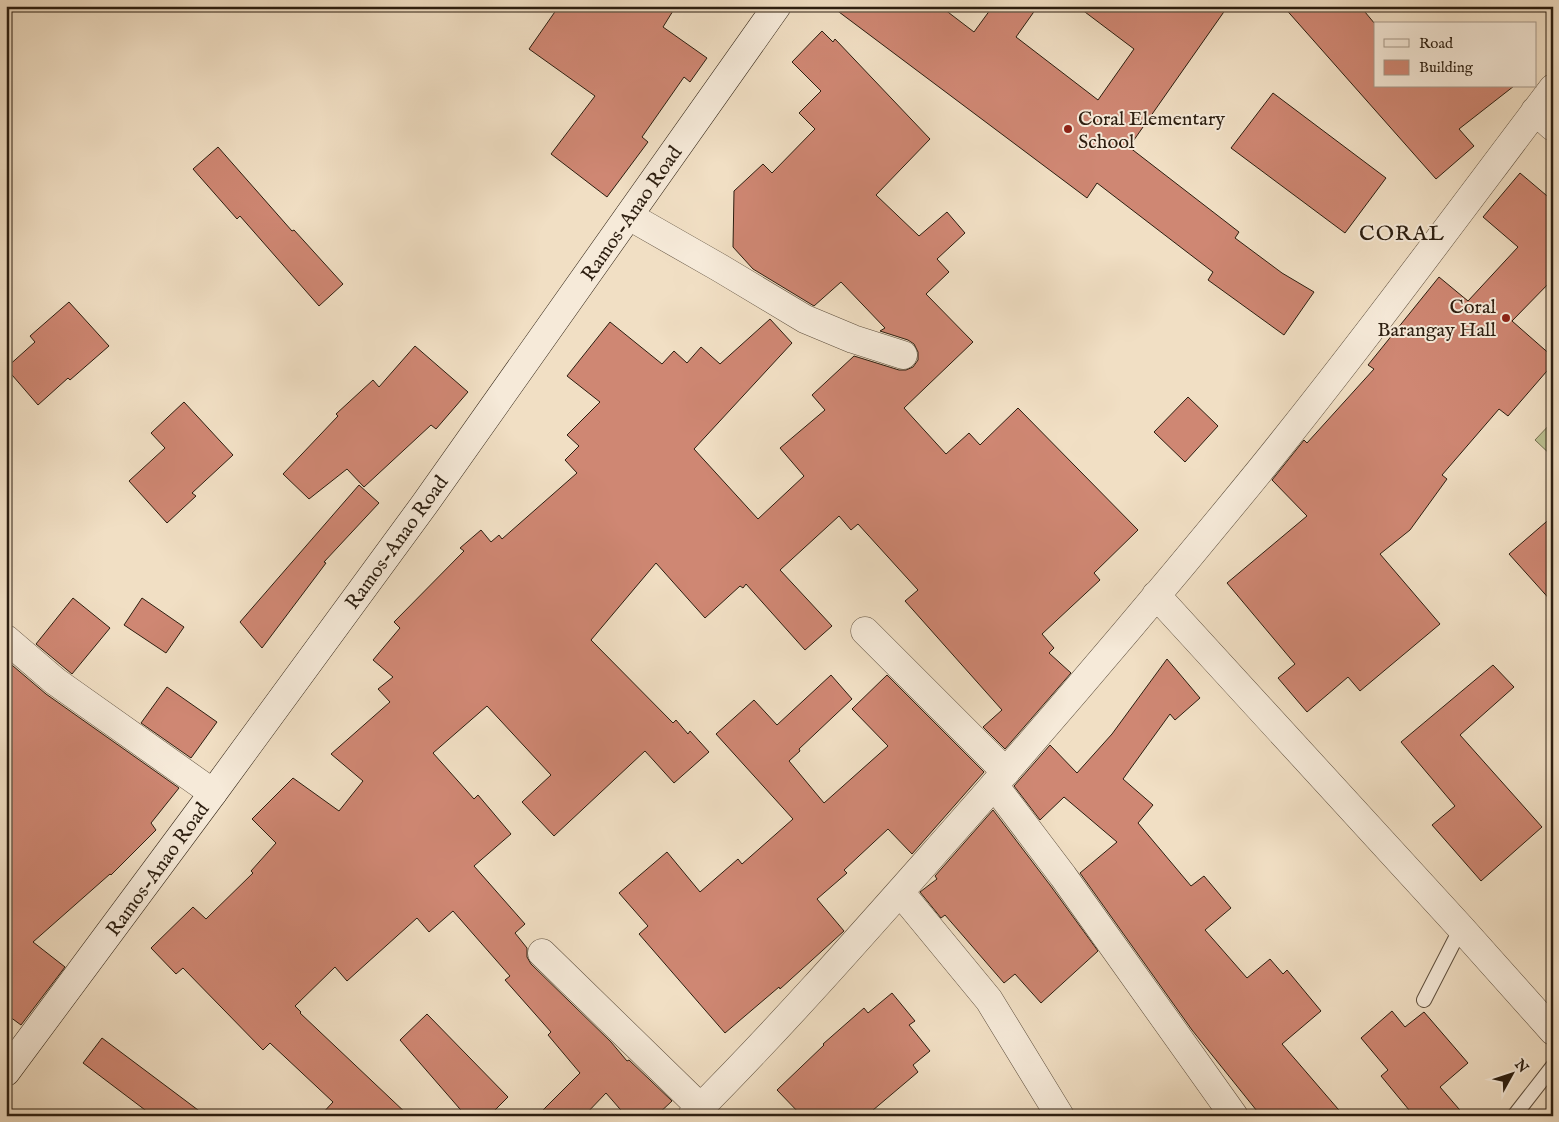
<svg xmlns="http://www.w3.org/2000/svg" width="1559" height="1122" font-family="'IM FELL English',serif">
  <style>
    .green { fill: #bcc192; stroke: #747051 }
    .building { fill: #cf8773; stroke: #2c1e10 }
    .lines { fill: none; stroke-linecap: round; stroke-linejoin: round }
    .lane-casing { stroke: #5d4e3d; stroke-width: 16 }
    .street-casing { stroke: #5d4e3d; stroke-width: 29 }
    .secondary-casing { stroke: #2c1e10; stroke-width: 29 }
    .lane { stroke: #f6ead9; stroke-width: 14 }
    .street { stroke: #f6ead9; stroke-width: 28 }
    .secondary { stroke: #f6ead9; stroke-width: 28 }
    .poi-dot { fill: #8f2418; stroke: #f6ead9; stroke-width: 2 }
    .labels { text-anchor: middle; stroke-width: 4; stroke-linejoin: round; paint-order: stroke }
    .poi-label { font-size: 20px; fill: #2c1e10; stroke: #f6ead9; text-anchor: start }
    .street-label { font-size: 20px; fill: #2c1e10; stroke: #f6ead9 }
    .quarter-label { font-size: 22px; letter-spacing: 1px; fill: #2c1e10; stroke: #f6ead9 }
  </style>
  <rect width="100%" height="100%" fill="#f1dfc4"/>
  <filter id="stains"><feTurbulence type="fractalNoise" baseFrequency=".004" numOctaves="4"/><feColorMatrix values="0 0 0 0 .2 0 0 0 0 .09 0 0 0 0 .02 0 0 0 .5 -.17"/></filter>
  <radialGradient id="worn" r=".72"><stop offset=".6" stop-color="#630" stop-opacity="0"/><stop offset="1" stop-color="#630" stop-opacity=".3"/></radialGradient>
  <path class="green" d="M 1553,421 L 1553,457 L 1535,440 Z"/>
  <path class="building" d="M 559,6 L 676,6 L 663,27 L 707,58 L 690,82 L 684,77 L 642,137 L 648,142 L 607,197 L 551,154 L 595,96 L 529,49 Z
    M 831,6 L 940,6 L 974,32 L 993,6 L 1038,6 L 1016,37 L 1098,100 L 1134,49 L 1077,6 L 1228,6 L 1129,147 L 1239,232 L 1235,238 L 1282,273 L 1314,292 L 1284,335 L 1208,280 L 1213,272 L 1097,183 L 1087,198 Z
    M 1283,6 L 1360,6 L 1375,24 L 1375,86 L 1514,86 L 1459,129 L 1474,146 L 1436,179 Z
    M 822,31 L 833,42 L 835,39 L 930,139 L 876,195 L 919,236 L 947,212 L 965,233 L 937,259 L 949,272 L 926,294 L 973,342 L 904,408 L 946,454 L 969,433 L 980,445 L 1018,408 L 1138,530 L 1094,573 L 1100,580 L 1042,634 L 1054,648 L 1049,653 L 1071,673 L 1005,749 L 983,727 L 1002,710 L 905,601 L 918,590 L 858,524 L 851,530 L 839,516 L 780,570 L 832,626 L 805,650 L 746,584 L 743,588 L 740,586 L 705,618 L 656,563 L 591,640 L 673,723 L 676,720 L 688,734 L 690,731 L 709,752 L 674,783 L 645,751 L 554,836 L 522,802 L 551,775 L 487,706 L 433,753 L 474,799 L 478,795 L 511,834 L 474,866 L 525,924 L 515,933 L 527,948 L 527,957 L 531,964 L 611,1042 L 627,1061 L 629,1060 L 672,1101 L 656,1116 L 626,1116 L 606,1093 L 584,1116 L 537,1116 L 580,1073 L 548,1035 L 551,1032 L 505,980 L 510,976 L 453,911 L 429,932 L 417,918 L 347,981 L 335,967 L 295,1006 L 301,1012 L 300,1013 L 409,1116 L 320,1116 L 333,1102 L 270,1043 L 263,1050 L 183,968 L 176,974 L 151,948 L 193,907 L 206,919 L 253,873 L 251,871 L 276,843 L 252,819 L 293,778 L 339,811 L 363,781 L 331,754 L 390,702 L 378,689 L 393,677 L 373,660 L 400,628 L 394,622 L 464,551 L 460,548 L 481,530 L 491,542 L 499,535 L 502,539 L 577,473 L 565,460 L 579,446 L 567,435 L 600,402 L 567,376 L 610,322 L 662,364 L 674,351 L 687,363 L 701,347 L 720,364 L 770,319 L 792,343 L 694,449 L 758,519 L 804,476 L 780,448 L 825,410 L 812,395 L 854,356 L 899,370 L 906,370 L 913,367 L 918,360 L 918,352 L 914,344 L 908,340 L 880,331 L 885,328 L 841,282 L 814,306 L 753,269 L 733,247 L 734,191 L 763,164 L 772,173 L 815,129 L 799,113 L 821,91 L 792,62 Z
    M 1273,93 L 1386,178 L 1345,233 L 1231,148 Z
    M 218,147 L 292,231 L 294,230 L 343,284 L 319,306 L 240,216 L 237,219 L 193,169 Z
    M 1520,173 L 1553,201 L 1553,279 L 1512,321 L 1553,357 L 1553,364 L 1508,416 L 1499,409 L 1442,475 L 1447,479 L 1410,530 L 1380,554 L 1440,624 L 1360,691 L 1348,677 L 1307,712 L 1278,678 L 1295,664 L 1227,583 L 1307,516 L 1272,480 L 1304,440 L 1307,443 L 1374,369 L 1368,365 L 1439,277 L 1468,301 L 1518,247 L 1483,217 Z
    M 69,302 L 109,346 L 70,380 L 68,378 L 38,405 L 6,368 L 35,342 L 30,336 Z
    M 415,346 L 468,392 L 436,429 L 431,425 L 364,487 L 347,469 L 309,499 L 283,474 L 338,416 L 336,414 L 373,380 L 379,387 Z
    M 1188,397 L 1218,426 L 1185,462 L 1154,432 Z
    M 184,402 L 233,455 L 192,493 L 196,496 L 167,523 L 129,481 L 165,448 L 151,433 Z
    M 359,485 L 379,503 L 324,562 L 326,563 L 262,648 L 240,622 Z
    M 1553,516 L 1553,603 L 1509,554 Z
    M 73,598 L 110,628 L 72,674 L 36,644 Z
    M 142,598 L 184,627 L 166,653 L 124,625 Z
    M 1167,659 L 1200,698 L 1175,720 L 1170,714 L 1123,779 L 1153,805 L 1138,823 L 1191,886 L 1204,876 L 1231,908 L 1205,930 L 1247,978 L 1270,959 L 1283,974 L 1287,970 L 1321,1011 L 1282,1044 L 1344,1116 L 1261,1116 L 1192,1030 L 1080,873 L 1117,842 L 1064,797 L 1040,820 L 1014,786 L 1050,745 L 1077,773 L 1112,734 Z
    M 6,660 L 46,694 L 179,788 L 151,823 L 156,830 L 111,875 L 110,874 L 33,942 L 65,967 L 21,1025 L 6,1014 Z
    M 1493,665 L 1514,687 L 1460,735 L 1542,827 L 1481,881 L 1432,825 L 1455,806 L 1401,742 Z
    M 831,675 L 852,699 L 799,749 L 800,751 L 789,761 L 824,803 L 888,746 L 852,709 L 887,675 L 984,772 L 912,854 L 888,829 L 844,870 L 847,873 L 817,899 L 844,931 L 780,989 L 779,987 L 725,1033 L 639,934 L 648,926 L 619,893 L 667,852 L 700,892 L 738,859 L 742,864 L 793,819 L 716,734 L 754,700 L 777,725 Z
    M 167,687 L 217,722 L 191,758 L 141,723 Z
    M 993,810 L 1050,885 L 1098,951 L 1041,1003 L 1015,974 L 1004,983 L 945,915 L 941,918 L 920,892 L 937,879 L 935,876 Z
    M 892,993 L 915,1021 L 909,1025 L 930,1051 L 913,1065 L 918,1072 L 866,1116 L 802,1116 L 777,1090 L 824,1045 L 823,1044 L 864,1008 L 868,1013 Z
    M 1392,1011 L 1405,1027 L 1424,1012 L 1468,1063 L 1440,1087 L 1465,1116 L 1414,1116 L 1381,1076 L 1388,1070 L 1361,1038 Z
    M 427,1014 L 508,1097 L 489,1116 L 466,1116 L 400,1040 Z
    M 102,1038 L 206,1116 L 153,1116 L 83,1063 Z"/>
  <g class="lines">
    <g class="lane-casing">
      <path id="lane" d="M 1424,1000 L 1461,928
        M 1514,1116 L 1553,1066"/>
    </g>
    <g class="street-casing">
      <path id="street" d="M 1535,111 L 1553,127
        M 629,216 L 720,268 L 805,319 L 853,339 L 903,355
        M 1156,595 L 1461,928 L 1553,1031
        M 865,631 L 1006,772
        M 6,639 L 55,681 L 213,793
        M 994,785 L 1063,876 L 1234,1116
        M 900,892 L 989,1000 L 1060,1116
        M 542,953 L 700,1107
        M 692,1116 C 783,1025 867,929 952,833 C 1058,713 1161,592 1262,468 C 1362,344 1457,215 1553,88"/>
    </g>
    <g class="secondary-casing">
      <path id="secondary" d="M 6,1072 L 213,793 L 424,505 L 777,6"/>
    </g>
    <use href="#lane" class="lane"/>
    <use href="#street" class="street"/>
    <use href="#secondary" class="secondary"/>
  </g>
  <g class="poi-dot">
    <circle cx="1068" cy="129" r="5"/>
    <circle cx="1506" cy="318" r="5"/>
  </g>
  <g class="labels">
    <g class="poi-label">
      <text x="1078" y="125">Coral Elementary<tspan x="1078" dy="23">School</tspan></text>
      <text x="1496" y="313" text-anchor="end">Coral<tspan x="1496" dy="23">Barangay Hall</tspan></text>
    </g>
    <g class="street-label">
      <text transform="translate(631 213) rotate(-55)" y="7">Ramos-Anao Road</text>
      <text transform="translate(396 542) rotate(-54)" y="7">Ramos-Anao Road</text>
      <text transform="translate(157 869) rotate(-54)" y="7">Ramos-Anao Road</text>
    </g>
    <g class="quarter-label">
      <text x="1402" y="240">CORAL</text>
    </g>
  </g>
  <rect width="1559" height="1122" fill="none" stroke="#f1dfc4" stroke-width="25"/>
  <rect x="8" y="8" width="1544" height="1107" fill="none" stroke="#2c1e10" stroke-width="2.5"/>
  <rect x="12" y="12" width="1534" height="1097" fill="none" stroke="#2c1e10"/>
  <rect x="1374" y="22" width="162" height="65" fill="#f6ead9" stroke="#a59889"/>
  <rect x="1384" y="39" width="25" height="8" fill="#f6ead9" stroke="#a59889"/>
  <text x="1419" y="48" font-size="15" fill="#2c1e10">Road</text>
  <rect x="1384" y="60" width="25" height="15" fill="#cf8773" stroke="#a59889"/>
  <text x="1419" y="72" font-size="15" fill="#2c1e10">Building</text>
  <g transform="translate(1512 1074) rotate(50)" stroke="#f6ead9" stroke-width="4" paint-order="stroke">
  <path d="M0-4L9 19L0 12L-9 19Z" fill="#2c1e10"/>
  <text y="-8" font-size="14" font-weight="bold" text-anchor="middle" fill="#2c1e10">N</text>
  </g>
  <rect width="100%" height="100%" filter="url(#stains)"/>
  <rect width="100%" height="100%" fill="url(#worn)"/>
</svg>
